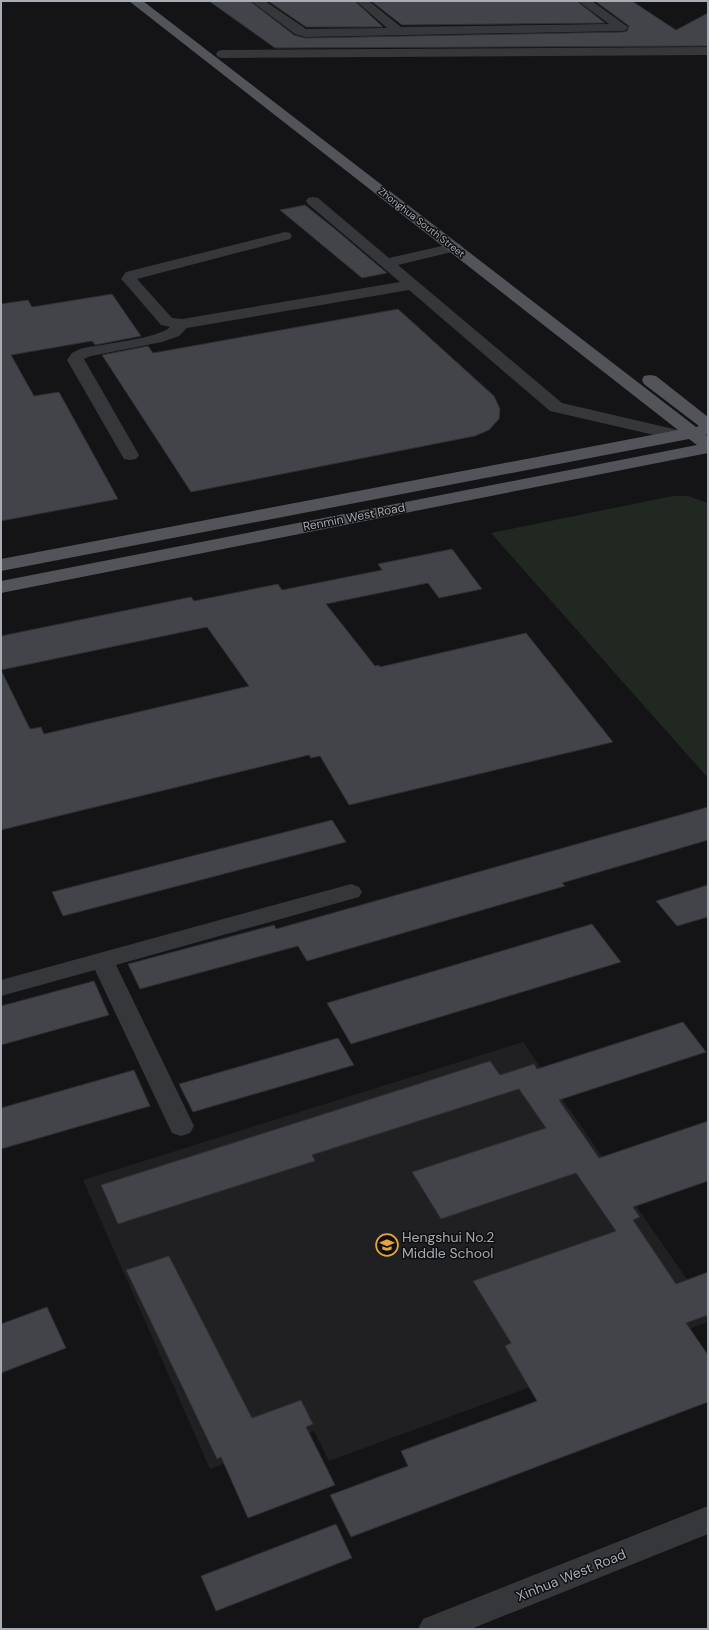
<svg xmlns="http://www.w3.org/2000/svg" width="709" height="1630" font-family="'DM Sans',sans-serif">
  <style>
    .built { fill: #202023 }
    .green { fill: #212821 }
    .building { fill: #434449; stroke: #2e2f32 }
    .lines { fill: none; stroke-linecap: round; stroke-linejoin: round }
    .minor { fill: #36373a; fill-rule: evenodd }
    .major { fill: #525459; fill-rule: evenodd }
    .labels { text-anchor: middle; stroke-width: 3; stroke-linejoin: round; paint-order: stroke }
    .far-street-label { font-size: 10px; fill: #a7acb5; stroke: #0f0f11 }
    .street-label { font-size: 12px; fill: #a7acb5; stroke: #0f0f11 }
    .near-poi-label { font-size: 14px; fill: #a7acb5; stroke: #0f0f11; text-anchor: start }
    .near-street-label { font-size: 14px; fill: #a7acb5; stroke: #0f0f11 }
  </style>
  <rect width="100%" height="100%" fill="#141416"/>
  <path class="built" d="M 523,1042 L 708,1310 L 708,1322 L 329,1461 L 314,1431 L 210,1469 L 83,1180 Z"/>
  <path class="green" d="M 673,496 L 688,496 L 708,503 L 708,778 L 491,533 Z"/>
  <path class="building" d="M 209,1 L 250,1 L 294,35 L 305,38 L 622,32 L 627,31 L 629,26 L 595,1 L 632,1 L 676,30 L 708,13 L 708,46 L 275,48 Z
    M 268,1 L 355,1 L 383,27 L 306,27 Z
    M 371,1 L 577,1 L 605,23 L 402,25 Z
    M 305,205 L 335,229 L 387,273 L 362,278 L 280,210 Z
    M 112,294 L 141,336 L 95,345 L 92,341 L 11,355 L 34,396 L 59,392 L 118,499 L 1,521 L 1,304 L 28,300 L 32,307 Z
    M 398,309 L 494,396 L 500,409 L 499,419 L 489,430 L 475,436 L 191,492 L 102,355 L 148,346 L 153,353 Z
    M 452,549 L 482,589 L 439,598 L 428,583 L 326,604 L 375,666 L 379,665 L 380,667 L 526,633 L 613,742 L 349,805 L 320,756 L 311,758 L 309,755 L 1,830 L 1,670 L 30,729 L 41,727 L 44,734 L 249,686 L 207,627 L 1,670 L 1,636 L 191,597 L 194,601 L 278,584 L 282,590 L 382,570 L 378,564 Z
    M 708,807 L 708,840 L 562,883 L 565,886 L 307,961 L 298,946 L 140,989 L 128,964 L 274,925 L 276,929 Z
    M 332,820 L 346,842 L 63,916 L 52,892 Z
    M 708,885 L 708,917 L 677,926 L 656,901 Z
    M 592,924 L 621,962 L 351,1044 L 327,1003 Z
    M 94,981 L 109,1015 L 1,1045 L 1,1006 Z
    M 683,1022 L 706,1052 L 559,1100 L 599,1158 L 708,1121 L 708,1181 L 633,1207 L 640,1217 L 633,1220 L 676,1284 L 708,1272 L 708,1315 L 686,1323 L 708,1355 L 708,1402 L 351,1537 L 330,1495 L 408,1466 L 401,1451 L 537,1401 L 505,1346 L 511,1343 L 473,1281 L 616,1231 L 576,1173 L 441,1219 L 412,1172 L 546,1128 L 519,1089 L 312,1155 L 315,1161 L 118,1224 L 101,1185 L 490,1061 L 500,1075 L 534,1064 L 537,1069 Z
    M 338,1038 L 354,1065 L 193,1112 L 179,1084 Z
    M 134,1070 L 150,1106 L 1,1149 L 1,1108 Z
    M 169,1256 L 252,1418 L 301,1400 L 313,1424 L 306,1427 L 335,1485 L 248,1518 L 221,1457 L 217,1459 L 126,1270 Z
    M 47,1307 L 66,1348 L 1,1373 L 1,1324 Z
    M 336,1524 L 352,1558 L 216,1611 L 201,1576 Z"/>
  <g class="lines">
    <path class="minor" d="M 251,1 L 265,1 L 306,29 L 387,28 L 356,1 L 369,1 L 401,27 L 609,24 L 578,1 L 592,1 L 628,27 L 626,30 L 622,31 L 305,37 L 295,34 Z
      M 708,47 L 708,55 L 222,58 L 218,57 L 216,54 L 218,51 L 222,50 Z
      M 313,197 L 318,198 L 389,258 L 455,243 L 460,244 L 462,247 L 460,250 L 398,265 L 562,403 L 682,431 L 685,435 L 682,439 L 676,440 L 550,411 L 409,290 L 187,328 L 179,336 L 162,342 L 91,356 L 84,359 L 139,455 L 136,459 L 130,460 L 124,459 L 67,360 L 72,353 L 80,349 C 99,344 158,339 170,327 L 161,325 L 124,282 L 121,279 L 126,272 L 285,232 L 290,233 L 292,236 L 290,239 L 137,279 L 172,318 L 182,319 L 400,282 L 308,204 L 306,201 L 308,198 Z
      M 351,884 L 359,887 L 362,892 L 359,897 L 116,965 L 194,1126 L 190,1133 L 181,1136 L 172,1133 L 95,970 L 1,996 L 1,980 Z
      M 708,1506 L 708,1534 L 471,1629 L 418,1629 L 423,1619 Z"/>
    <path class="major" d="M 129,1 L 143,1 L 696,427 L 699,426 L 644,384 L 642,380 L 644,376 L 650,375 L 656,376 L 708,417 L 708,433 L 706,435 L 708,437 L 708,453 L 1,593 L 1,581 L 697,445 L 689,439 L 1,571 L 1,559 L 678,430 Z"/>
  </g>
  <defs>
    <g id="school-ring" transform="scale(1.15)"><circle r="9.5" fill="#0f0f11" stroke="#e3a43f" stroke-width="1.5"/><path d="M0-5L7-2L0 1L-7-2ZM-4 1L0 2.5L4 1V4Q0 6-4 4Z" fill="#e3a43f"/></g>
  </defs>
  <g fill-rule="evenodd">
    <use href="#school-ring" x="387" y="1245"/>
  </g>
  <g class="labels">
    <g class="far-street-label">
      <text transform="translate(422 222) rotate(38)" y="4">Zhonghua South Street</text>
    </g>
    <g class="street-label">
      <text transform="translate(354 517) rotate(-11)" y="4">Renmin West Road</text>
    </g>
    <g class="near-poi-label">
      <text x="402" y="1242">Hengshui No.2<tspan x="402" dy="16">Middle School</tspan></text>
    </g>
    <g class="near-street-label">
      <text transform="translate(571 1575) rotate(-22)" y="5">Xinhua West Road</text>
    </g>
  </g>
  <rect width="709" height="1630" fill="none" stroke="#a7acb5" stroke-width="4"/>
</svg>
